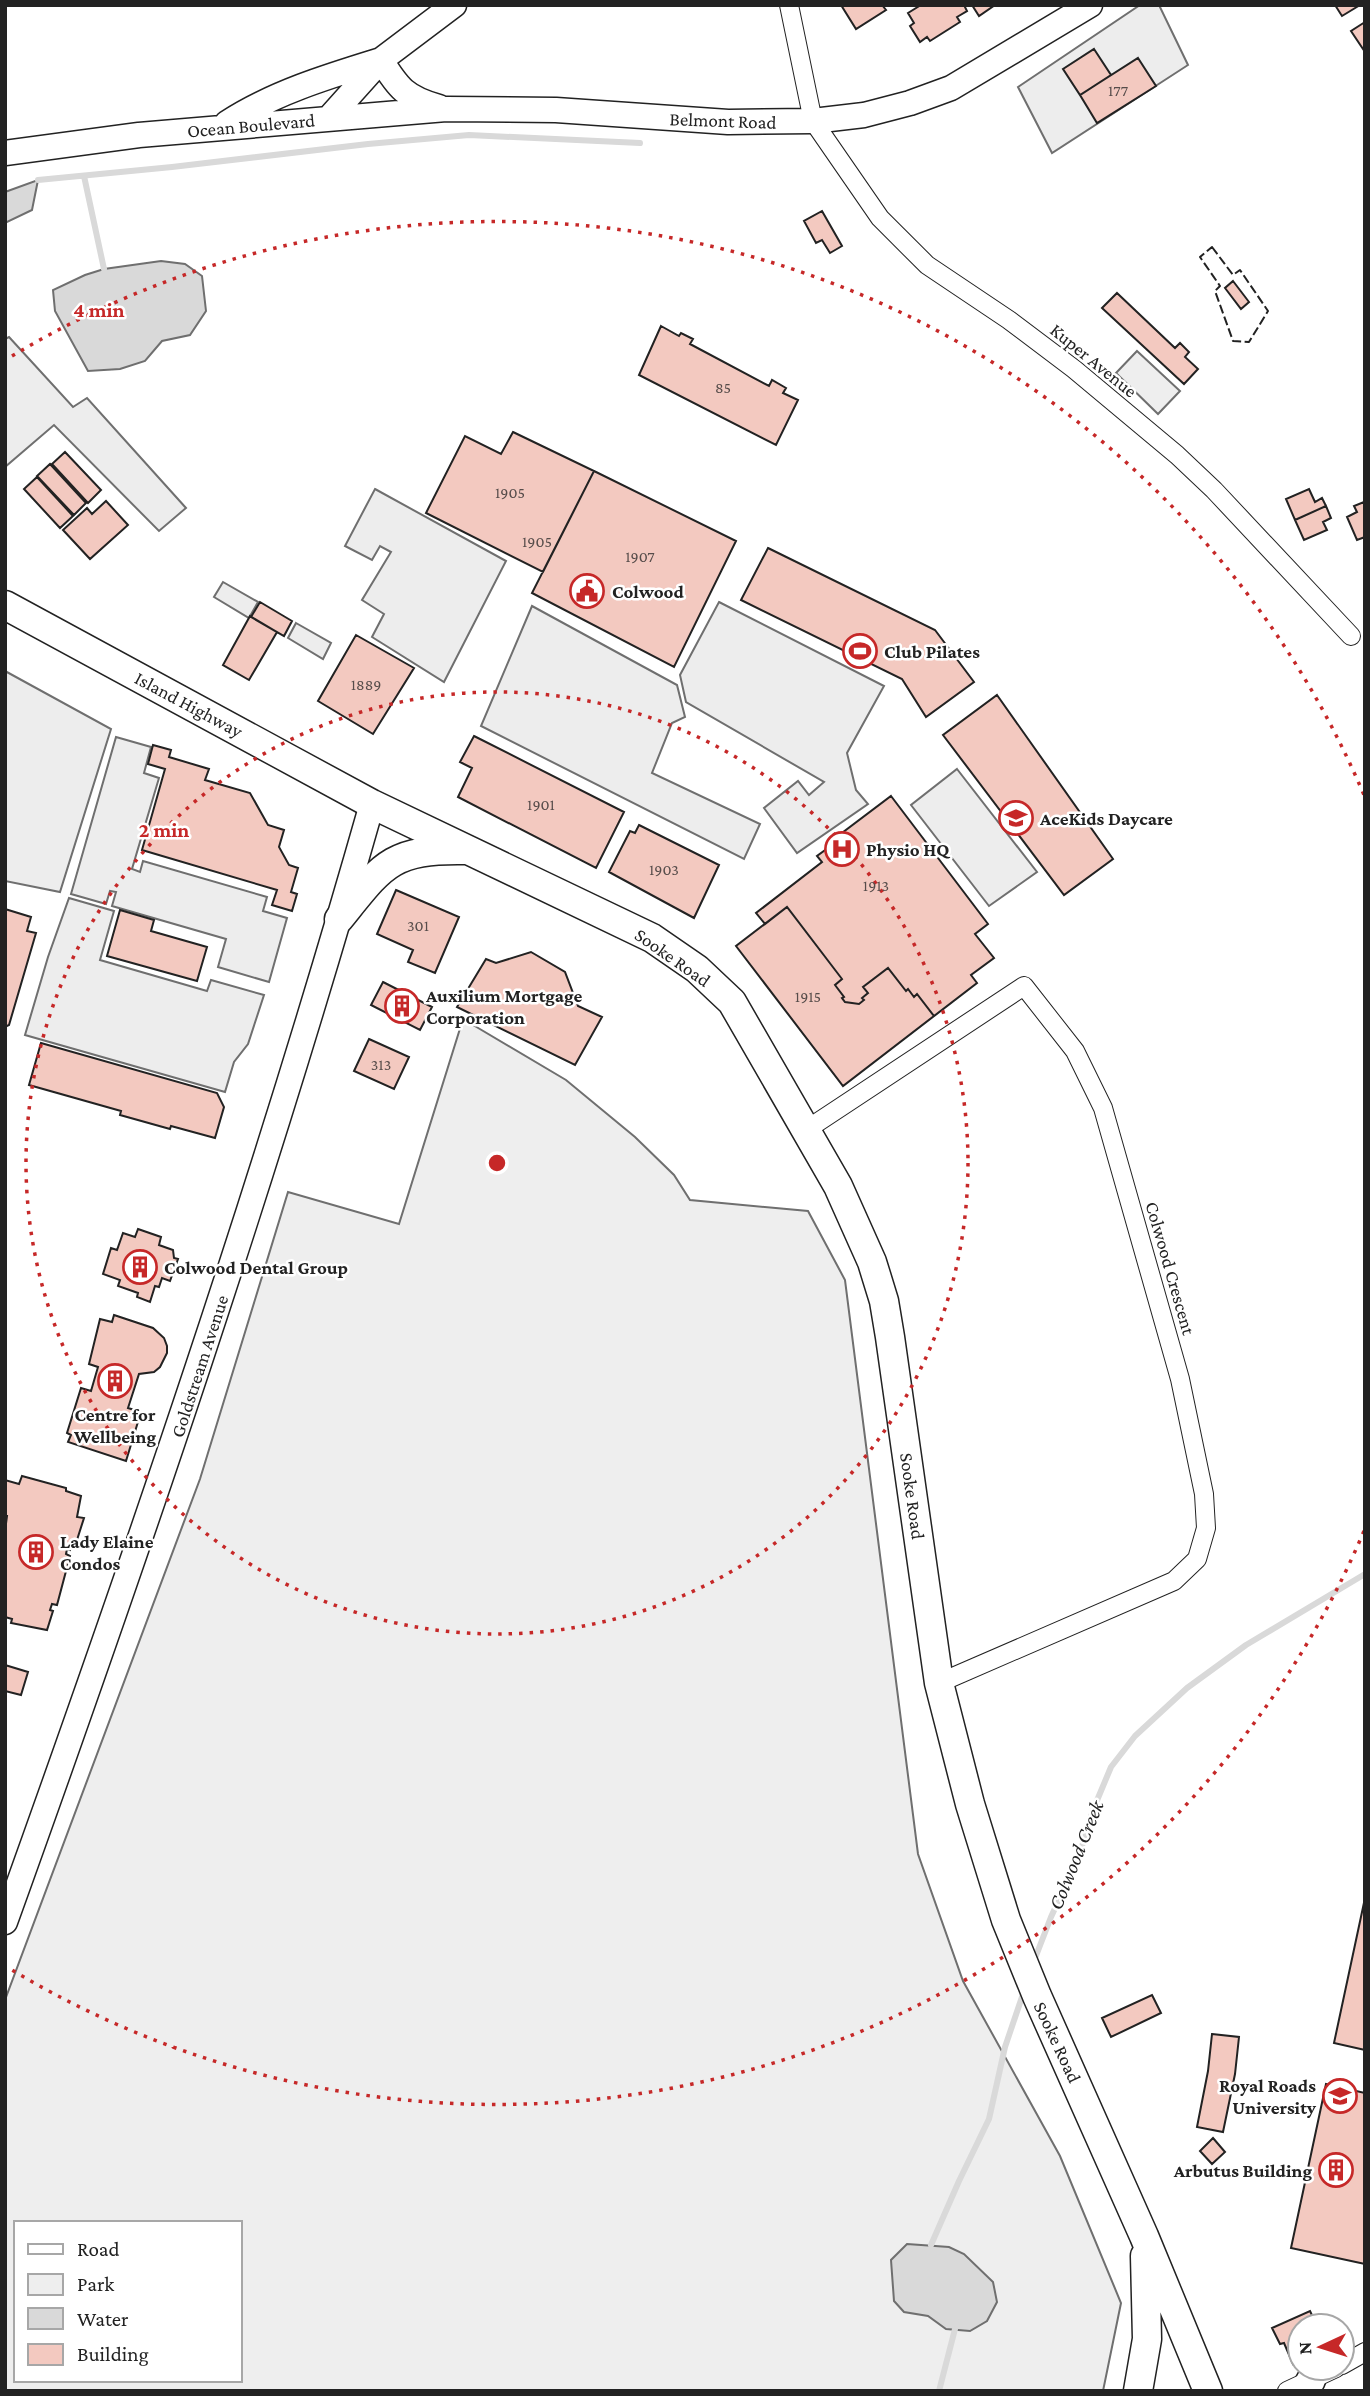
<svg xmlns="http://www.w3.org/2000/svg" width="1370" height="2396" font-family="'Crimson Pro',serif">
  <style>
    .green { fill: #eee; stroke: #6f6f6f; stroke-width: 2; fill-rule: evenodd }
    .parking { fill: #ededed; stroke: #6f6f6f; stroke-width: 2 }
    .water { fill: #d9d9d9; stroke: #6f6f6f; stroke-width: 2 }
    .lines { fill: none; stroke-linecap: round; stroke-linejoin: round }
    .stream { stroke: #d9d9d9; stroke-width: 6 }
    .building { fill: #f3c9c0; stroke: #222; stroke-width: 2 }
    .street-casing { stroke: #222; stroke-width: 20 }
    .secondary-casing { stroke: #222; stroke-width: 27 }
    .primary-casing { stroke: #222; stroke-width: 31 }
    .street { stroke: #fff; stroke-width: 18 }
    .secondary { stroke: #fff; stroke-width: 24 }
    .primary { stroke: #fff; stroke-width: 28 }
    .fence { stroke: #222; stroke-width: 2; stroke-dasharray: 9 3.5; stroke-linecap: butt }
    .ring { fill: none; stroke: #c62828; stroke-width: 3.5; stroke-dasharray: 3.5 7 }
    .labels { text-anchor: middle; stroke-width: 5; stroke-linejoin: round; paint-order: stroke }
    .number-label { font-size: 16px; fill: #564c4a }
    .street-label { font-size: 19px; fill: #222; stroke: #fff }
    .poi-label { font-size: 19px; font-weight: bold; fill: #222; stroke: #fff; text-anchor: start }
    .water-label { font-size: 21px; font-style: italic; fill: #222; stroke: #fff }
    .centre { fill: #c62828; stroke: #fff; stroke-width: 3.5 }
    .ring-label { font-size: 21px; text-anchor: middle; font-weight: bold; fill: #c62828; stroke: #fff; stroke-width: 5; stroke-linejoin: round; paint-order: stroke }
  </style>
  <rect width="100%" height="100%" fill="#fff"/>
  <path class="green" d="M 1137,351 L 1180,391 L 1158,414 L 1116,373 Z
    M 463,1019 L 566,1080 L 635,1137 L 674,1175 L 690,1200 L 808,1211 L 845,1280 L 918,1854 L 963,1981 L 1060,2156 L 1121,2303 L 1103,2391 L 5,2391 L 5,2000 L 200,1479 L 288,1192 L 399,1224 ZM 16,2223 L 240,2223 L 240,2380 L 16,2380 Z"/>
  <path class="parking" d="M 1140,5 L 1159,5 L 1188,65 L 1052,153 L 1018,87 Z
    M 9,337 L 73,407 L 87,398 L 186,508 L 159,531 L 54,425 L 5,467 L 5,339 Z
    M 375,489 L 506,561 L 444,682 L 372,637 L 384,614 L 362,600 L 391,552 L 380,546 L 372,560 L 345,546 Z
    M 223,582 L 258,602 L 249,618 L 214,597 Z
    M 719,602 L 884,686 L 847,753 L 856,790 L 868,804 L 797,853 L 764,808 L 798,781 L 809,795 L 824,782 L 686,702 L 680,675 Z
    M 532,606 L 677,685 L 685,717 L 672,723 L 652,773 L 760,824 L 744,859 L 481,726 Z
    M 296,623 L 331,643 L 323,659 L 288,638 Z
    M 5,671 L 111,729 L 60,892 L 5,881 Z
    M 116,737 L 151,747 L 144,773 L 159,778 L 132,869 L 140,872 L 143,861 L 267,897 L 263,911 L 287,918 L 269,982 L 218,967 L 226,939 L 112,906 L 116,892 L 110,891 L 106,904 L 71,894 Z
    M 957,769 L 1037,872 L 989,906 L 911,805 Z
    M 69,898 L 114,911 L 100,960 L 207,991 L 211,980 L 264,995 L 248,1044 L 234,1062 L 225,1092 L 25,1035 L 48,957 Z"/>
  <path class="water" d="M 38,180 L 32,210 L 5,223 L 5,192 Z
    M 161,261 L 185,264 L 202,276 L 206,311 L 190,335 L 162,341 L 145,361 L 120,369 L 88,371 L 55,311 L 53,290 L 85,275 L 104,269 Z
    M 907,2244 L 949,2247 L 964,2254 L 993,2282 L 997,2302 L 987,2321 L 970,2331 L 946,2329 L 928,2316 L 904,2312 L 894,2301 L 891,2260 Z"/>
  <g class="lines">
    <path class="stream" d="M 84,176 L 104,269
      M 38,180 L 172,167 L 368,144 L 469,135 L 640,143
      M 1034,1961 L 1051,1917 L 1079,1856 L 1093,1810 L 1111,1767 L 1135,1736 L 1187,1688 L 1246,1645 L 1365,1574
      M 931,2245 L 959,2181 L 989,2119 L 1005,2047 L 1024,1991
      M 939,2391 L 955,2329"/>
  </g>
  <path class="building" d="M 841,5 L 882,5 L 886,10 L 856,29 Z
    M 921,5 L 964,5 L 967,11 L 957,17 L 960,22 L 930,41 L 927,37 L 920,42 L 910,26 L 914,23 L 908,13 Z
    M 972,5 L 995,5 L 979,16 Z
    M 1335,5 L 1360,5 L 1342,16 Z
    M 1365,22 L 1365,52 L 1351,31 Z
    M 1094,49 L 1111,75 L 1080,95 L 1063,69 Z
    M 1138,58 L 1156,86 L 1097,123 L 1080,95 Z
    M 822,211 L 842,246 L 830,253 L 822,240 L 816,243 L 804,221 Z
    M 1233,281 L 1249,302 L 1241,309 L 1225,288 Z
    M 1117,293 L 1175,348 L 1180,343 L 1189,352 L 1185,357 L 1198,369 L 1184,384 L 1102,308 Z
    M 661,326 L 679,336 L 681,333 L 693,339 L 690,344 L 769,386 L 772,380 L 786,388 L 783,393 L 798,400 L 776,445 L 639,375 Z
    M 513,432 L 594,471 L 543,572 L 426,513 L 465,436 L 501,454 Z
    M 65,452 L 101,490 L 88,503 L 52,464 Z
    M 50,464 L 86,503 L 74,515 L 37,476 Z
    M 594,471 L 736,541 L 674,667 L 532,593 Z
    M 37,477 L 73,516 L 60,528 L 24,489 Z
    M 1309,489 L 1315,502 L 1322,498 L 1326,506 L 1295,520 L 1286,499 Z
    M 106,501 L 128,525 L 90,559 L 63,530 L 87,508 L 92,514 Z
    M 1364,502 L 1365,537 L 1357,540 L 1347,517 L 1357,512 L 1354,506 Z
    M 1326,506 L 1331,518 L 1323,522 L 1327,530 L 1304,540 L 1295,520 Z
    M 768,548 L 935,630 L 974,682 L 926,717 L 902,679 L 741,600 Z
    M 260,602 L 292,621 L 284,636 L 251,617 Z
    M 250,616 L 277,632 L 249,680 L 223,665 Z
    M 356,635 L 414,668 L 373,734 L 318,701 Z
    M 997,695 L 1113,859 L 1064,895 L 943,735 Z
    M 474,736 L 624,812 L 596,868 L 458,797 L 472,768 L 460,762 Z
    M 153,745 L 171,750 L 169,757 L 209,769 L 205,780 L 250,793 L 268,825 L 284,830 L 279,847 L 289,865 L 298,868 L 291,892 L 297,894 L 292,911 L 272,905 L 277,890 L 142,850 L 165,769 L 148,764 Z
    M 891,796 L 988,924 L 975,934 L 994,958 L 971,975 L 977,983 L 934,1016 L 917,994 L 914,997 L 908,989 L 906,991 L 888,968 L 863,987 L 868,993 L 862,998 L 864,1000 L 859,1004 L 845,1002 L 842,998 L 844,997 L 835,985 L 842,979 L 787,907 L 765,924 L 756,913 L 822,862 L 817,856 L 832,845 L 830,842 Z
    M 639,825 L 719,865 L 694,918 L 609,872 L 630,831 L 635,833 Z
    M 396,890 L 459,917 L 435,973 L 408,962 L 413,950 L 377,934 Z
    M 787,907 L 842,979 L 835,985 L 844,997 L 842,998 L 845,1002 L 859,1004 L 864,1000 L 862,998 L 868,993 L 863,987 L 888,968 L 906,991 L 908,989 L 914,997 L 917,994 L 934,1016 L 843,1086 L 736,946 Z
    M 5,909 L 31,917 L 27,931 L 36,933 L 9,1025 L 5,1027 Z
    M 120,910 L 154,920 L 151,931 L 207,947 L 197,981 L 107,956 Z
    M 531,952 L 565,972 L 578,1006 L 602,1017 L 575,1065 L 457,1007 L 486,959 L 496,963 Z
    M 383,982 L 432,1007 L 420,1030 L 371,1005 Z
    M 369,1039 L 409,1057 L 394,1089 L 354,1071 Z
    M 41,1043 L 217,1093 L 224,1107 L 215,1138 L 171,1126 L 170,1129 L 120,1115 L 121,1111 L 29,1085 Z
    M 138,1229 L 161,1237 L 159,1245 L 173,1250 L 174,1258 L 178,1259 L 170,1281 L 162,1278 L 159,1287 L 155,1286 L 150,1302 L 137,1297 L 138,1293 L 118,1286 L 120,1280 L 103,1274 L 111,1248 L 117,1250 L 123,1233 L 135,1237 Z
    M 114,1315 L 153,1328 L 164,1338 L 167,1346 L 167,1353 L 160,1367 L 154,1372 L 139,1374 L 128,1408 L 141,1412 L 126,1461 L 68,1442 L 71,1435 L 67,1433 L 81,1388 L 91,1391 L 98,1367 L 89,1364 L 100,1319 L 112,1322 Z
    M 22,1476 L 66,1488 L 66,1491 L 81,1496 L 77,1517 L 84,1518 L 76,1543 L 72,1542 L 70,1550 L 67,1549 L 66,1554 L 70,1556 L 57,1605 L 52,1604 L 50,1610 L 53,1611 L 47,1630 L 11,1623 L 12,1619 L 5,1617 L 5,1531 L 7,1516 L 5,1516 L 5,1480 L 19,1484 Z
    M 5,1665 L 28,1672 L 21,1695 L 5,1691 Z
    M 1365,1898 L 1365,2050 L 1334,2043 Z
    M 1152,1995 L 1161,2013 L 1111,2037 L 1102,2018 Z
    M 1212,2034 L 1239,2037 L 1235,2074 L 1223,2132 L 1197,2127 L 1208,2071 Z
    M 1326,2084 L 1365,2093 L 1365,2264 L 1291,2248 Z
    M 1213,2138 L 1225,2152 L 1212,2164 L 1200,2151 Z
    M 1310,2311 L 1317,2326 L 1300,2326 L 1300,2360 L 1293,2364 L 1284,2343 L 1280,2344 L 1272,2328 Z"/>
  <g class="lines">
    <g class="street-casing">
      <path id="street" d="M 789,5 L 813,121 L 880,218 L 927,265 L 1009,320 L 1074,369 L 1177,455 L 1214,490 L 1351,636
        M 806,1130 L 1024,986 L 1075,1051 L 1103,1108 L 1180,1379 L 1204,1494 L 1206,1528 L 1197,1559 L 1174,1581 L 939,1683
        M 1342,2365 L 1365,2352
        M 1287,2391 L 1336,2368"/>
    </g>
    <g class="secondary-casing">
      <path id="secondary" d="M 381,60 C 398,88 406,98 439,107
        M 329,118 L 381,60 L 454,5
        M 227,123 C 273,93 329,76 381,60
        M 5,153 L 139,135 L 446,109 L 556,110 L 728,122 L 813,121 L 864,115 L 910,103 L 951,88 L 1090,5
        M 5,1922 C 138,1552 265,1181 372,804"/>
    </g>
    <g class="primary-casing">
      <path id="primary" d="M 5,605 L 372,804 L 652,938 L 697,969 L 732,1002 L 838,1186 L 872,1262 L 884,1301 L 890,1337 L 939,1683 L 970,1804 L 1006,1920 L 1037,1996 L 1144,2236 L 1208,2391
        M 339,919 C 382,866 390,849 463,850
        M 1138,2391 L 1147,2339 L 1145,2256
        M 1305,2391 L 1311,2380"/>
    </g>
    <use href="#street" class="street"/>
    <use href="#secondary" class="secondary"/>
    <use href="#primary" class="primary"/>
    <path class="fence" d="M 1212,247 L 1233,275 L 1240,270 L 1268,311 L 1249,342 L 1233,341 L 1215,291 L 1220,286 L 1200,257 Z"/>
  </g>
  <g class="ring">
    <circle cx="497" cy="1163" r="471"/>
    <path d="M1364 1531A942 942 0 0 1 12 1970M12 356A942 942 0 0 1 1364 795"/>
  </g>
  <defs>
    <g id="civic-ring" transform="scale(1.75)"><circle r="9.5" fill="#fff" stroke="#c62828" stroke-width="1.5"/><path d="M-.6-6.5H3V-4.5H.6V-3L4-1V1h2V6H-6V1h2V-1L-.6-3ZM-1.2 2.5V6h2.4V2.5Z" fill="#c62828"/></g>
    <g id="stadium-ring" transform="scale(1.75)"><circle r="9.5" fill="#fff" stroke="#c62828" stroke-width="1.5"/><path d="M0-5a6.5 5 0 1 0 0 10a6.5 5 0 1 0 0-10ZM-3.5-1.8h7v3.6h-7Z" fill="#c62828"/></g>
    <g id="school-ring" transform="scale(1.75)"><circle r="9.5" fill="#fff" stroke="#c62828" stroke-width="1.5"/><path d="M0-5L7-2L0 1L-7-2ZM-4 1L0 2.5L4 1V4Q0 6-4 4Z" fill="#c62828"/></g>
    <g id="hospital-ring" transform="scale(1.75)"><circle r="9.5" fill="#fff" stroke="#c62828" stroke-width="1.5"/><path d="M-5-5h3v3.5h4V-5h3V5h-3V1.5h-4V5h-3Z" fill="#c62828"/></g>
    <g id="building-ring" transform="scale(1.75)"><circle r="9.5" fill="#fff" stroke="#c62828" stroke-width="1.5"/><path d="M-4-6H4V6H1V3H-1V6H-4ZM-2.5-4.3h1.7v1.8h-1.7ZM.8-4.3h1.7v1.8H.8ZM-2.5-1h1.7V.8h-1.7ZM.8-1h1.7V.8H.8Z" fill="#c62828"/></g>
    <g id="university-ring" transform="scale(1.75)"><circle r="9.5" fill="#fff" stroke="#c62828" stroke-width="1.5"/><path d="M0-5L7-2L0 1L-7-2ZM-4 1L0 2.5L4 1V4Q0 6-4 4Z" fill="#c62828"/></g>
  </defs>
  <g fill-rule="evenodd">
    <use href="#civic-ring" x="587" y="591"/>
    <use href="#stadium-ring" x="860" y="651"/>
    <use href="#school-ring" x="1016" y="818"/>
    <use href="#hospital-ring" x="842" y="849"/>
    <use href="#building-ring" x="402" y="1006"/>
    <use href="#building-ring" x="140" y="1267"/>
    <use href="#building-ring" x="115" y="1381"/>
    <use href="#building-ring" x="36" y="1552"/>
    <use href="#university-ring" x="1340" y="2096"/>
    <use href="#building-ring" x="1336" y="2170"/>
  </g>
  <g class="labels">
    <g class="number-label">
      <text x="1118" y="96">177</text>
      <text x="723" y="393">85</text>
      <text x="510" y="498">1905</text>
      <text x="537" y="547">1905</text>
      <text x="640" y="562">1907</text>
      <text x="366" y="690">1889</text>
      <text x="541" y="810">1901</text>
      <text x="664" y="875">1903</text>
      <text x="876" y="891">1913</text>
      <text x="418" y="931">301</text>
      <text x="808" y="1002">1915</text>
      <text x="381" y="1070">313</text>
    </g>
    <g class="street-label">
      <text transform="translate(723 120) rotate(2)" y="7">Belmont Road</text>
      <text transform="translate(251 125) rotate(-5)" y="7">Ocean Boulevard</text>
      <text transform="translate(1094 360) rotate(39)" y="7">Kuper Avenue</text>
      <text transform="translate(189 704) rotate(28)" y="7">Island Highway</text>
      <text transform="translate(673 957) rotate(35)" y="7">Sooke Road</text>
      <text transform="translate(1171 1268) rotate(74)" y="7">Colwood Crescent</text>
      <text transform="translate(199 1366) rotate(-72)" y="7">Goldstream Avenue</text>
      <text transform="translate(913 1496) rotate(82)" y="7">Sooke Road</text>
      <text transform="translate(1058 2042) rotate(65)" y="7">Sooke Road</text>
    </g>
    <g class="poi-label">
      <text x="612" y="598">Colwood</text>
      <text x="884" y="658">Club Pilates</text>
      <text x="1040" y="825">AceKids Daycare</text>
      <text x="866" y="856">Physio HQ</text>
      <text x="426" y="1002">Auxilium Mortgage<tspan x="426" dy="22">Corporation</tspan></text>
      <text x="164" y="1274">Colwood Dental Group</text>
      <text x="115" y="1421" text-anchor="middle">Centre for<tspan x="115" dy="22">Wellbeing</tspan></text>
      <text x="60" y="1548">Lady Elaine<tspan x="60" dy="22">Condos</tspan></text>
      <text x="1316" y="2092" text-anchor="end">Royal Roads<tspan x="1316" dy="22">University</tspan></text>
      <text x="1312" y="2177" text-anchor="end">Arbutus Building</text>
    </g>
    <g class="water-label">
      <text transform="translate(1076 1855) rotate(-68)" y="7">Colwood Creek</text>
    </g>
  </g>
  <circle cx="497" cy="1163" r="10" class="centre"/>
  <g class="ring-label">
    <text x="99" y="317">4 min</text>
    <text x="164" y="837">2 min</text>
  </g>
  <rect width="1370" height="2396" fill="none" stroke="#222222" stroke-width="14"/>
  <rect x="14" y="2221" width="228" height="161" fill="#ffffff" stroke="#a7a7a7" stroke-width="2"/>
  <rect x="28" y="2244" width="35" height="10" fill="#ffffff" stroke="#a7a7a7" stroke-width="2"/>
  <text x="77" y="2256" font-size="21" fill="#222222">Road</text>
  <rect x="28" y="2274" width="35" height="21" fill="#eeeeee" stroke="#a7a7a7" stroke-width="2"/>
  <text x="77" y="2291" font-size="21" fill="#222222">Park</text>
  <rect x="28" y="2308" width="35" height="21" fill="#d9d9d9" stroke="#a7a7a7" stroke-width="2"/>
  <text x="77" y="2326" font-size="21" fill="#222222">Water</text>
  <rect x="28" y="2344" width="35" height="21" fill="#f3c9c0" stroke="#a7a7a7" stroke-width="2"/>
  <text x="77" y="2361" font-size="21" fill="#222222">Building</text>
  <g transform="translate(1321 2347) rotate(266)"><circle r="33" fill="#ffffff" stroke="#a7a7a7" stroke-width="2"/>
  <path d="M0-5L12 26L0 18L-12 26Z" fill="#c62828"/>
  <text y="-10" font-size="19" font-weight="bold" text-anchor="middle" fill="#222222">N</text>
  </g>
</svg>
